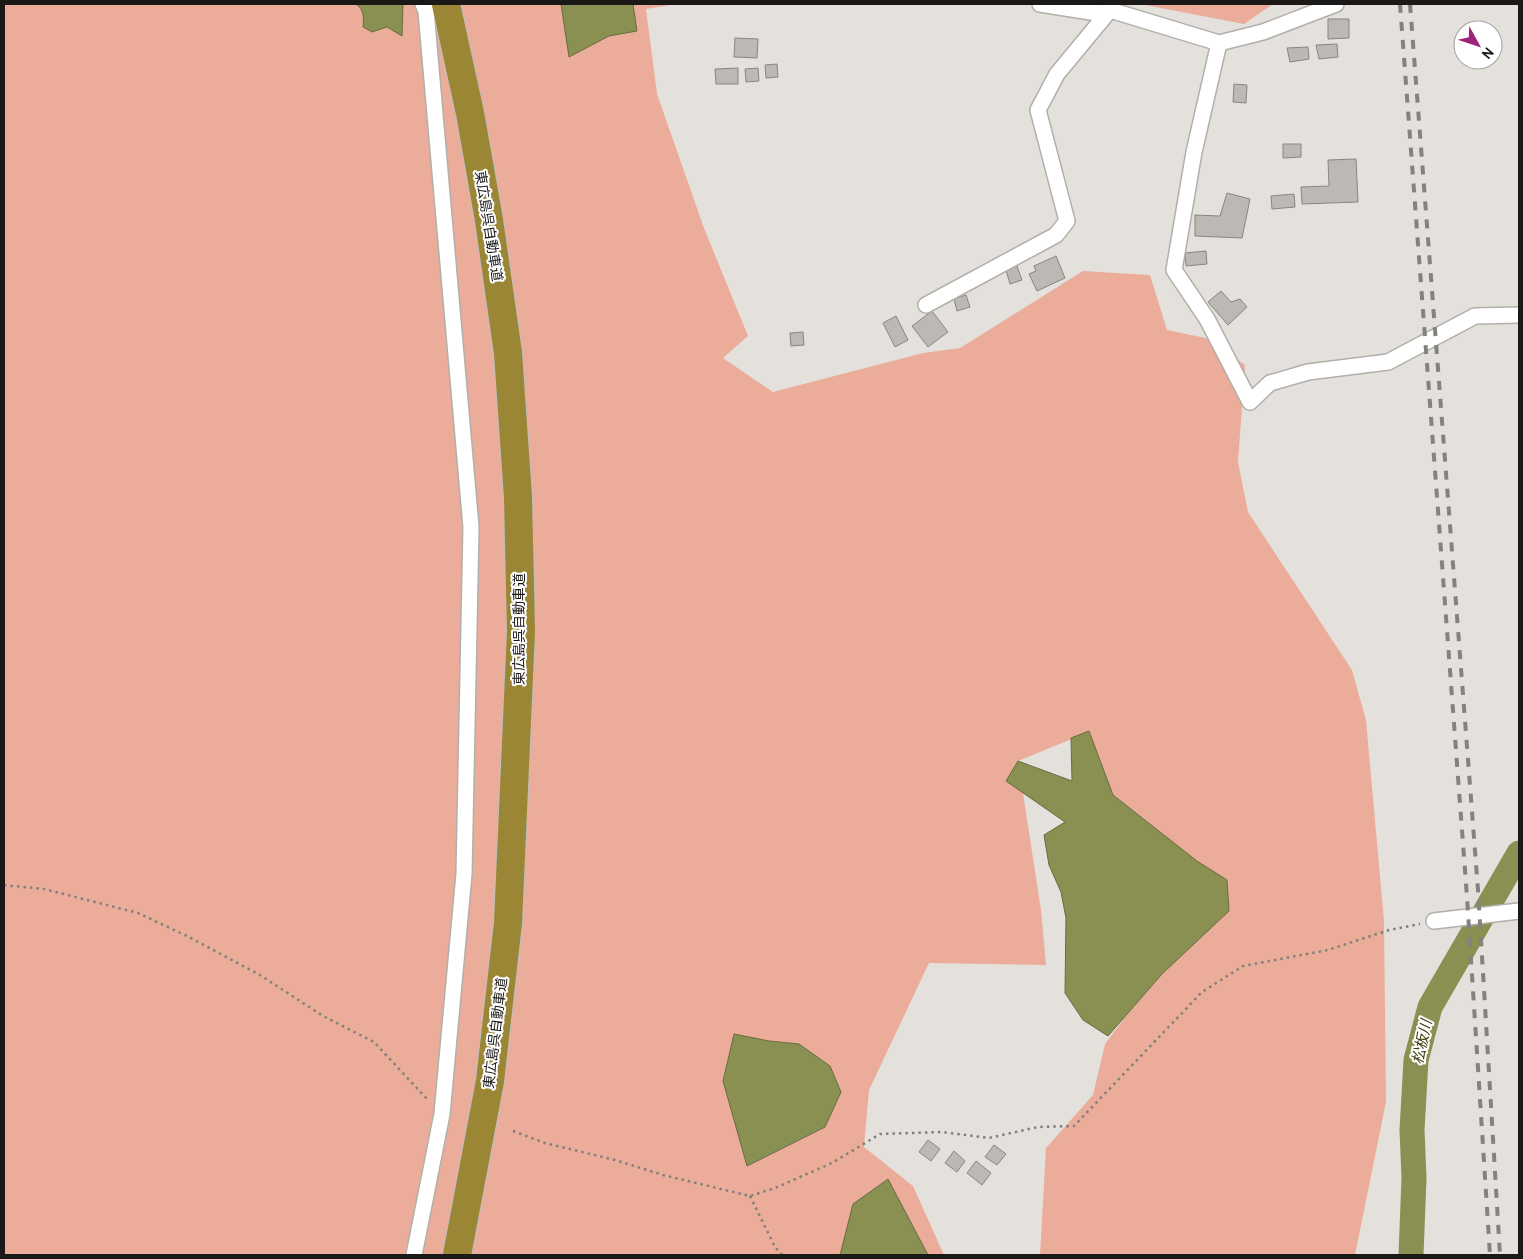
<svg xmlns="http://www.w3.org/2000/svg" width="1523" height="1259" font-family="Overpass,'Noto Sans JP',sans-serif">
  <style>
    .green { fill: #ebad9a }
    .water { fill: #899052; stroke: #686c41 }
    .lines { fill: none; stroke-linecap: round; stroke-linejoin: round }
    .river { stroke: #899052; stroke-width: 25 }
    .building { fill: #bcb8b4; stroke: #898582 }
    .street-casing { stroke: #b2afab; stroke-width: 18 }
    .highway-casing { stroke: #bfbfbe; stroke-width: 30 }
    .path { stroke: #82807d; stroke-width: 2.5; stroke-dasharray: 2.5 4; stroke-linecap: butt }
    .street { stroke: #fff; stroke-width: 15 }
    .highway { stroke: #9b8635; stroke-width: 28 }
    .rail { stroke: #84827f; stroke-width: 4; stroke-dasharray: 9 9; stroke-linecap: butt }
    .labels { text-anchor: middle; stroke-width: 4; stroke-linejoin: round; paint-order: stroke }
    .street-label { font-size: 14px; fill: #1a1918; stroke: #fff }
    .water-label { font-size: 15px; font-style: italic; fill: #3d4010; stroke: #fff }
  </style>
  <rect width="100%" height="100%" fill="#e4e1dc"/>
  <path class="green" d="M 4,4 L 676,4 L 646,9 L 657,94 L 704,228 L 748,336 L 723,358 L 773,392 L 923,353 L 960,348 L 1083,271 L 1150,275 L 1167,330 L 1210,339 L 1245,365 L 1238,462 L 1248,512 L 1352,670 L 1366,720 L 1384,921 L 1386,1102 L 1355,1255 L 1040,1255 L 1046,1148 L 1093,1095 L 1105,1044 L 1227,880 L 1197,861 L 1113,795 L 1089,732 L 1018,761 L 1041,910 L 1046,965 L 929,963 L 869,1090 L 864,1147 L 913,1186 L 944,1255 L 4,1255 Z
    M 1140,4 L 1273,4 L 1244,24 Z"/>
  <path class="water" d="M 356,4 L 403,4 L 402,36 L 387,27 L 372,32 L 363,27 C 364,18 364,9 356,4 Z
    M 561,4 L 633,4 L 637,31 L 609,36 L 569,57 Z
    M 1089,731 L 1113,795 L 1197,861 L 1227,880 L 1229,911 L 1162,974 L 1108,1036 L 1083,1020 L 1065,993 L 1066,918 L 1061,892 L 1049,865 L 1044,835 L 1065,822 L 1006,781 L 1018,761 L 1072,781 L 1071,738 Z
    M 734,1034 L 769,1041 L 799,1044 L 830,1066 L 841,1092 L 825,1127 L 747,1166 L 723,1081 Z
    M 888,1179 L 928,1255 L 840,1255 L 853,1204 Z"/>
  <g class="lines">
    <path class="river" d="M 1411,1255 L 1414,1178 L 1412,1130 L 1416,1060 L 1430,1007 L 1519,853"/>
  </g>
  <path class="building" d="M 1328,19 L 1349,19 L 1349,38 L 1328,39 Z
    M 735,38 L 758,39 L 757,58 L 734,57 Z
    M 1337,44 L 1338,57 L 1319,59 L 1316,45 Z
    M 1308,47 L 1309,59 L 1290,62 L 1287,48 Z
    M 777,64 L 778,77 L 766,78 L 765,65 Z
    M 738,68 L 738,84 L 716,84 L 715,69 Z
    M 758,68 L 759,81 L 746,82 L 745,69 Z
    M 1234,84 L 1247,85 L 1246,103 L 1233,102 Z
    M 1283,144 L 1301,144 L 1301,157 L 1283,158 Z
    M 1356,159 L 1358,202 L 1302,204 L 1301,187 L 1329,186 L 1328,160 Z
    M 1227,193 L 1250,199 L 1242,238 L 1195,236 L 1195,215 L 1220,216 Z
    M 1294,194 L 1295,207 L 1272,209 L 1271,196 Z
    M 1206,251 L 1207,264 L 1186,266 L 1185,253 Z
    M 1056,256 L 1065,278 L 1037,291 L 1029,274 L 1036,271 L 1034,266 Z
    M 1017,266 L 1022,280 L 1010,284 L 1006,270 Z
    M 1221,291 L 1231,302 L 1240,299 L 1247,307 L 1228,325 L 1208,302 Z
    M 966,295 L 970,307 L 957,311 L 954,299 Z
    M 932,311 L 948,332 L 928,347 L 912,326 Z
    M 896,316 L 908,340 L 895,347 L 883,323 Z
    M 803,332 L 804,345 L 791,346 L 790,333 Z
    M 928,1140 L 940,1149 L 931,1161 L 919,1152 Z
    M 994,1145 L 1006,1154 L 997,1165 L 985,1157 Z
    M 954,1151 L 965,1161 L 957,1172 L 945,1163 Z
    M 976,1161 L 991,1173 L 982,1185 L 967,1173 Z"/>
  <g class="lines">
    <g class="street-casing">
      <path id="street" d="M 1040,4 L 1097,13 L 1110,10 L 1219,43 L 1263,32 L 1336,4
        M 1219,43 L 1194,152 L 1174,270 L 1207,319 L 1250,402 L 1270,383 L 1308,372 L 1388,362 L 1475,316 L 1519,315
        M 926,305 L 1056,235 L 1067,221 L 1038,110 L 1057,74 L 1110,10
        M 1434,921 L 1519,911
        M 414,1255 L 442,1114 L 464,874 L 471,527 L 426,11 L 423,4"/>
    </g>
    <g class="highway-casing">
      <path id="highway" d="M 446,4 L 470,113 L 489,220 L 508,353 L 518,497 L 521,631 L 508,923 L 490,1081 L 457,1255"/>
    </g>
    <path class="path" d="M 4,885 L 44,889 L 138,913 L 187,936 L 260,975 L 323,1016 L 374,1042 L 428,1100
      M 513,1131 L 545,1143 L 615,1160 L 663,1175 L 750,1196 L 775,1188 L 832,1163 L 880,1134 L 942,1132 L 989,1138 L 1038,1127 L 1074,1126 L 1202,992 L 1243,966 L 1328,950 L 1389,930 L 1420,924
      M 750,1196 L 775,1247 L 782,1255"/>
    <use href="#street" class="street"/>
    <use href="#highway" class="highway"/>
    <path class="rail" d="M 1400,4 L 1467,897 L 1490,1255
      M 1410,4 L 1478,890 L 1500,1255"/>
  </g>
  <g class="labels">
    <g class="street-label">
      <text transform="translate(489 226) rotate(81)" y="5">東広島呉自動車道</text>
      <text transform="translate(519 629) rotate(-90)" y="5">東広島呉自動車道</text>
      <text transform="translate(495 1033) rotate(-83)" y="5">東広島呉自動車道</text>
    </g>
    <g class="water-label">
      <text transform="translate(1422 1042) rotate(-78)" y="5">松板川</text>
    </g>
  </g>
  <rect width="1523" height="1259" fill="none" stroke="#1a1918" stroke-width="10"/>
  <g transform="translate(1478 45) rotate(130)"><circle r="24" fill="#ffffff" stroke="#a3a3a3"/>
  <path d="M0-4L9 19L0 12L-9 19Z" fill="#9d237b"/>
  <text y="-8" font-size="14" font-weight="bold" text-anchor="middle" fill="#1a1918">N</text>
  </g>
</svg>
